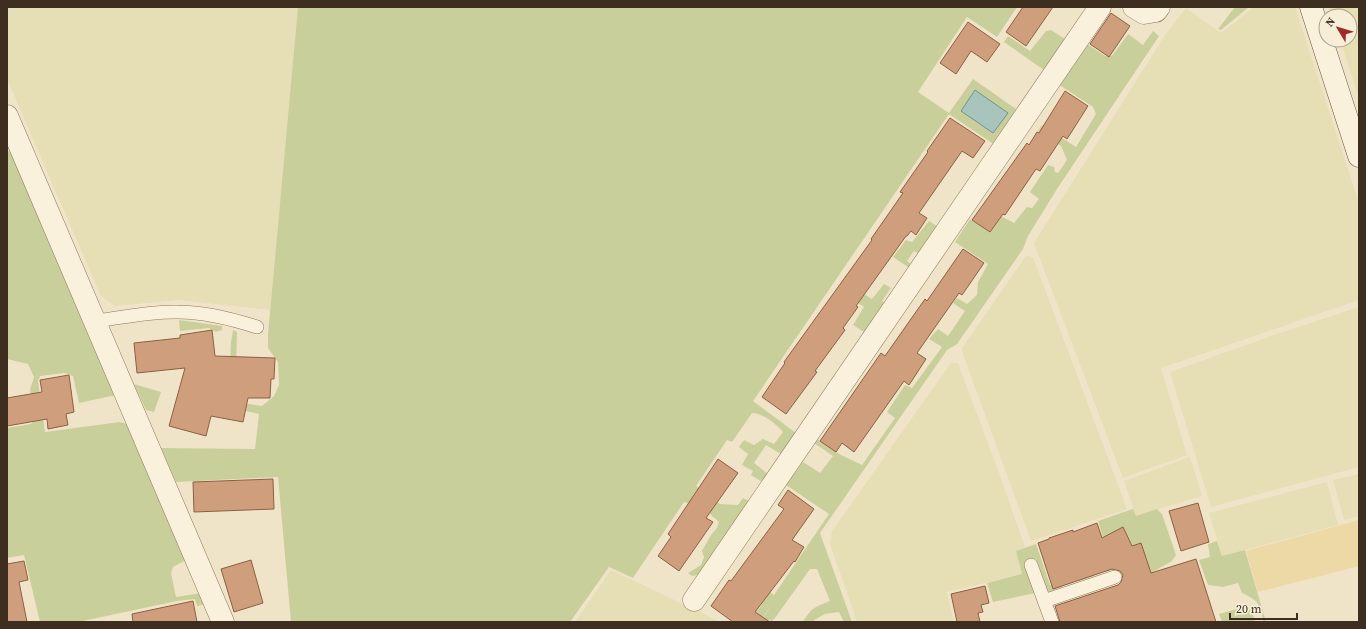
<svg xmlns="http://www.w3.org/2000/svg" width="1366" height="629" font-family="'Source Serif 4',serif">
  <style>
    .farmland { fill: #e6deb5 }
    .green { fill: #c9cf9b }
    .sand { fill: #ecd9a5 }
    .water { fill: #a9c4bc; stroke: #6f938a }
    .building { fill: #cf9f7d; stroke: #8d5f41 }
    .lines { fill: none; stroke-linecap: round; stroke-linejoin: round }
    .lane-casing { stroke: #8d765c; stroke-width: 14 }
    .street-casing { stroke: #8d765c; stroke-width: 23 }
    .secondary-casing { stroke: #6f573f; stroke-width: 23 }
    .lane { stroke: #faf1dc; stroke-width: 13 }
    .street { stroke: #faf1dc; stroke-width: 22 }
    .secondary { stroke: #faf1dc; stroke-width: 22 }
  </style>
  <rect width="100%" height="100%" fill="#f0e4c8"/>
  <path class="farmland" d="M 7,7 L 298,7 L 270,310 L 179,300 L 115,306 L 101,296 L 7,79 Z
    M 1254,7 L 1295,7 L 1359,203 L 1359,300 L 1161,368 L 1187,455 L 1123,478 L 1034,243 L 1165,35 L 1186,8 L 1221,33 Z
    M 1330,7 L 1359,7 L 1359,98 L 1340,40 L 1350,40 L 1350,16 L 1332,16 Z
    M 1026,256 L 1033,257 L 1127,509 L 1031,541 L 963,354 L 962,348 Z
    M 1359,307 L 1359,467 L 1211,507 L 1170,372 L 1277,334 Z
    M 951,363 L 958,363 L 998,470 L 1025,547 L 1016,551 L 1022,574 L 947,592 L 954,622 L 857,622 L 830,544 L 832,531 Z
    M 1190,457 L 1202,496 L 1136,516 L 1124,481 Z
    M 1359,474 L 1359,516 L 1344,520 L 1333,480 Z
    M 1327,482 L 1338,525 L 1222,556 L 1209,513 Z
    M 611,570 L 700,612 L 720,622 L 575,622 Z"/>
  <path class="green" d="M 298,7 L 1017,7 L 997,37 L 967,17 L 918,92 L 949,113 L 973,79 L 1019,111 L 995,145 L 949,114 L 753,401 L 796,433 L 781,454 L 766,445 L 754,463 L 768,474 L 762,482 L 751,475 L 753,471 L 742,465 L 748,454 L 739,447 L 744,440 L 754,445 L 763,439 L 774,444 L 783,432 C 776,424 763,413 752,413 L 732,442 L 727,440 L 696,486 L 720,504 L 738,505 L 743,498 L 749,501 L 698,575 L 692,576 L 688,573 L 701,565 L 704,557 L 702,551 L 711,535 L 717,528 L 719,522 L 711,515 L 708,510 L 684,502 L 633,578 L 609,567 L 570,622 L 291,622 L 278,477 L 176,482 L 161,448 L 255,449 L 259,414 L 182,397 L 230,367 L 231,342 L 233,330 L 237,332 L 235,402 L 262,406 L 274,396 L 279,385 L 278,362 L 268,348 L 268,334 Z
    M 1235,7 L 1249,7 L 1221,30 L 1218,29 Z
    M 1051,30 L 1065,39 L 1044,70 L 1004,42 L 1008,36 L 1030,51 L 1046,31 Z
    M 1153,31 L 1159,36 L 1057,189 L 1028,236 L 1023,249 L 957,344 L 947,350 L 820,533 L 852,622 L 844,622 L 839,612 L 825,614 L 814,620 L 815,622 L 803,622 C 811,608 815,607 830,601 L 817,569 L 810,569 L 775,618 L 772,621 L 766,619 L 764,622 L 761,622 L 772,604 L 760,622 L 749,622 L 750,619 L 761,606 L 764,599 L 757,583 L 774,595 L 829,514 L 786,485 L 803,462 L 820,473 L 833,456 L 814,443 L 817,439 L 841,455 L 862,465 L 895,418 L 887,412 L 905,385 L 912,388 L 942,347 L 929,339 L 938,329 L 948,336 L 965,311 L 953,303 L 957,298 L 967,304 L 977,295 L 978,282 L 988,264 L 955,242 L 970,219 L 990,232 L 1001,216 L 1014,223 L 1027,207 L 1032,208 L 1039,199 L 1030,192 L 1048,165 L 1054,167 L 1055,172 L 1058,173 L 1067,160 L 1061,146 L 1038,131 L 1042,125 L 1076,147 L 1096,114 L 1093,107 L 1058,84 L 1086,43 L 1105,56 L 1112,56 L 1128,34 L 1143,45 Z
    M 7,150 L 14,155 L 116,395 L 79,403 L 73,376 L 64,373 L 40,376 L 38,381 L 45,432 L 120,422 L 130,425 L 186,560 L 173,567 L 171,573 L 176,597 L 201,593 L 206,604 L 197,606 L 195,599 L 177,601 L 78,622 L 40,622 L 24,555 L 7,558 L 7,428 L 31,424 L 35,419 L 30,390 L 34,377 L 28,364 L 7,359 Z
    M 929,221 L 940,228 L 921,255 L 914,251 L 907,261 L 914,266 L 911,269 L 893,257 L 906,240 L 912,242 Z
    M 884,284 L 891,288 L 882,301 L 887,305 L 867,334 L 853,325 L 864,307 L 851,298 L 850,285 L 872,299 Z
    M 179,320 L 222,326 L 222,330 L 216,332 L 209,328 L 180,331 Z
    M 134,384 L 161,392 L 154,412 L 146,410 Z
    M 1133,509 L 1136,516 L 1157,509 L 1162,514 L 1176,555 L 1172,561 L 1151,573 L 1141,543 L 1118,551 L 1123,566 L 1106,572 L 1100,554 L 1087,557 L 1094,576 L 1079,581 L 1076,575 L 1080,574 L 1081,571 L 1075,554 L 1103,545 L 1104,541 L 1098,521 Z
    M 1217,541 L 1222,556 L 1245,550 L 1266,622 L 1264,622 C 1258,603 1261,602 1242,593 L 1238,583 L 1223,587 L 1208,585 L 1199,560 L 1210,557 L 1208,544 Z
    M 1036,544 L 1050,585 L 1055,585 L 1062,583 L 1062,587 L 1048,592 L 1036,559 L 1026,563 L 1035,593 L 993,602 L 987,583 L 1022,574 L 1016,551 Z
    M 1244,607 C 1252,608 1253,615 1255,622 L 1222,622 L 1219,614 Z"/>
  <path class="sand" d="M 1359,520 L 1359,566 L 1258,592 L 1246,551 Z"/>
  <path class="water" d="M 975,90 L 1008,113 L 993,133 L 961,111 Z"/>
  <path class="building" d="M 1023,7 L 1053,7 L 1026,46 L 1006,32 Z
    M 1111,13 L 1130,26 L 1109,57 L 1090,44 Z
    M 968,22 L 1000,44 L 987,62 L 971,51 L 956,74 L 940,63 Z
    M 1065,91 L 1088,106 L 1067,139 L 1063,136 L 1040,171 L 1036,169 L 1005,215 L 1003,214 L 990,232 L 972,220 L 1027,143 L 1029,145 L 1037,132 L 1039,133 Z
    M 950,118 L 985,141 L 973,158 L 962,151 L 919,213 L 927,218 L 916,235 L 911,231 L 907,236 L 906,236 L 856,306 L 858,307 L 843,328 L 845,330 L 815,371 L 817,372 L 786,414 L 762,397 L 785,363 L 784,362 L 872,240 L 871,239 L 903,193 L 900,192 L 928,152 L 927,151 Z
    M 963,249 L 984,263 L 962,295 L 959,293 L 917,353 L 926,359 L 909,385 L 904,381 L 854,452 L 842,443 L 836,452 L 820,441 L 881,353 L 885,356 L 925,299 L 927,301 Z
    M 212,330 L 215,356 L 275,358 L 274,379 L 271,379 L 270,398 L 248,398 L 243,422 L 211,416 L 206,436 L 169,426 L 185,368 L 137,373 L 134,343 L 180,338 L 180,335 Z
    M 69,375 L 74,412 L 66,414 L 68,425 L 48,429 L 47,419 L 7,426 L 7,398 L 42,392 L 40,380 Z
    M 718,459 L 738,473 L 706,518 L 713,522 L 679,571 L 658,556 L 671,537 L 668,534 Z
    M 273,479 L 274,509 L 194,512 L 193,482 Z
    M 788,490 L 814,509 L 792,540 L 804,547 L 795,562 L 794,561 L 755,612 L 770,622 L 733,622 L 711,606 L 729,580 L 731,581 L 784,509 L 778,505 Z
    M 1198,503 L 1209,542 L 1181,551 L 1169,511 Z
    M 1097,523 L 1102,538 L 1123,527 L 1132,546 L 1141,543 L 1151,573 L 1196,559 L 1216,622 L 1060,622 L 1055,606 L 1118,585 L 1121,582 L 1123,575 L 1120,571 L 1112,569 L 1053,589 L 1038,543 L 1049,539 L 1049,538 L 1073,530 L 1073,532 Z
    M 251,560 L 263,603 L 234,612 L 221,569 Z
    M 24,561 L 28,580 L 19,582 L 27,622 L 7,622 L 7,564 Z
    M 985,586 L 989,603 L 981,605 L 983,612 L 978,613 L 980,622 L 957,622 L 951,594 Z
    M 193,601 L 197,622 L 133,622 L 132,614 Z"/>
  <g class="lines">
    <g class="lane-casing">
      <path id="lane" d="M 94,321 C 122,318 150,311 178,312 C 204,312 232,319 257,327
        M 1031,565 L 1052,622
        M 1044,601 L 1115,577"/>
    </g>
    <g class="street-casing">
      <path id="street" d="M 1134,7 L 1144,13 L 1156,11 L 1159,7
        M 7,116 L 223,622
        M 694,600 L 1100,7"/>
    </g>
    <g class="secondary-casing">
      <path id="secondary" d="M 1311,7 L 1359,156"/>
    </g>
    <use href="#lane" class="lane"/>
    <use href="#street" class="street"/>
    <use href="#secondary" class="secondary"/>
  </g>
  <rect width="1366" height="629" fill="none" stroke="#3d2e20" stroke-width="16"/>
  <g transform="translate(1338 28) rotate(308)"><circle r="19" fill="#f7eed8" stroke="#ada18e"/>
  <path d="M0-3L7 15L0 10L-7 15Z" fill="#9e2a2b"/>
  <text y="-6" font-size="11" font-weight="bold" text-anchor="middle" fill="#3d2e20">N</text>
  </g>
  <path d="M1230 613v6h67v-6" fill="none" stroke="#3d2e20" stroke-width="2"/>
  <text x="1236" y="613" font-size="12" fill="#3d2e20" stroke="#f7eed8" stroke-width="3" paint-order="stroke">20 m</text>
</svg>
